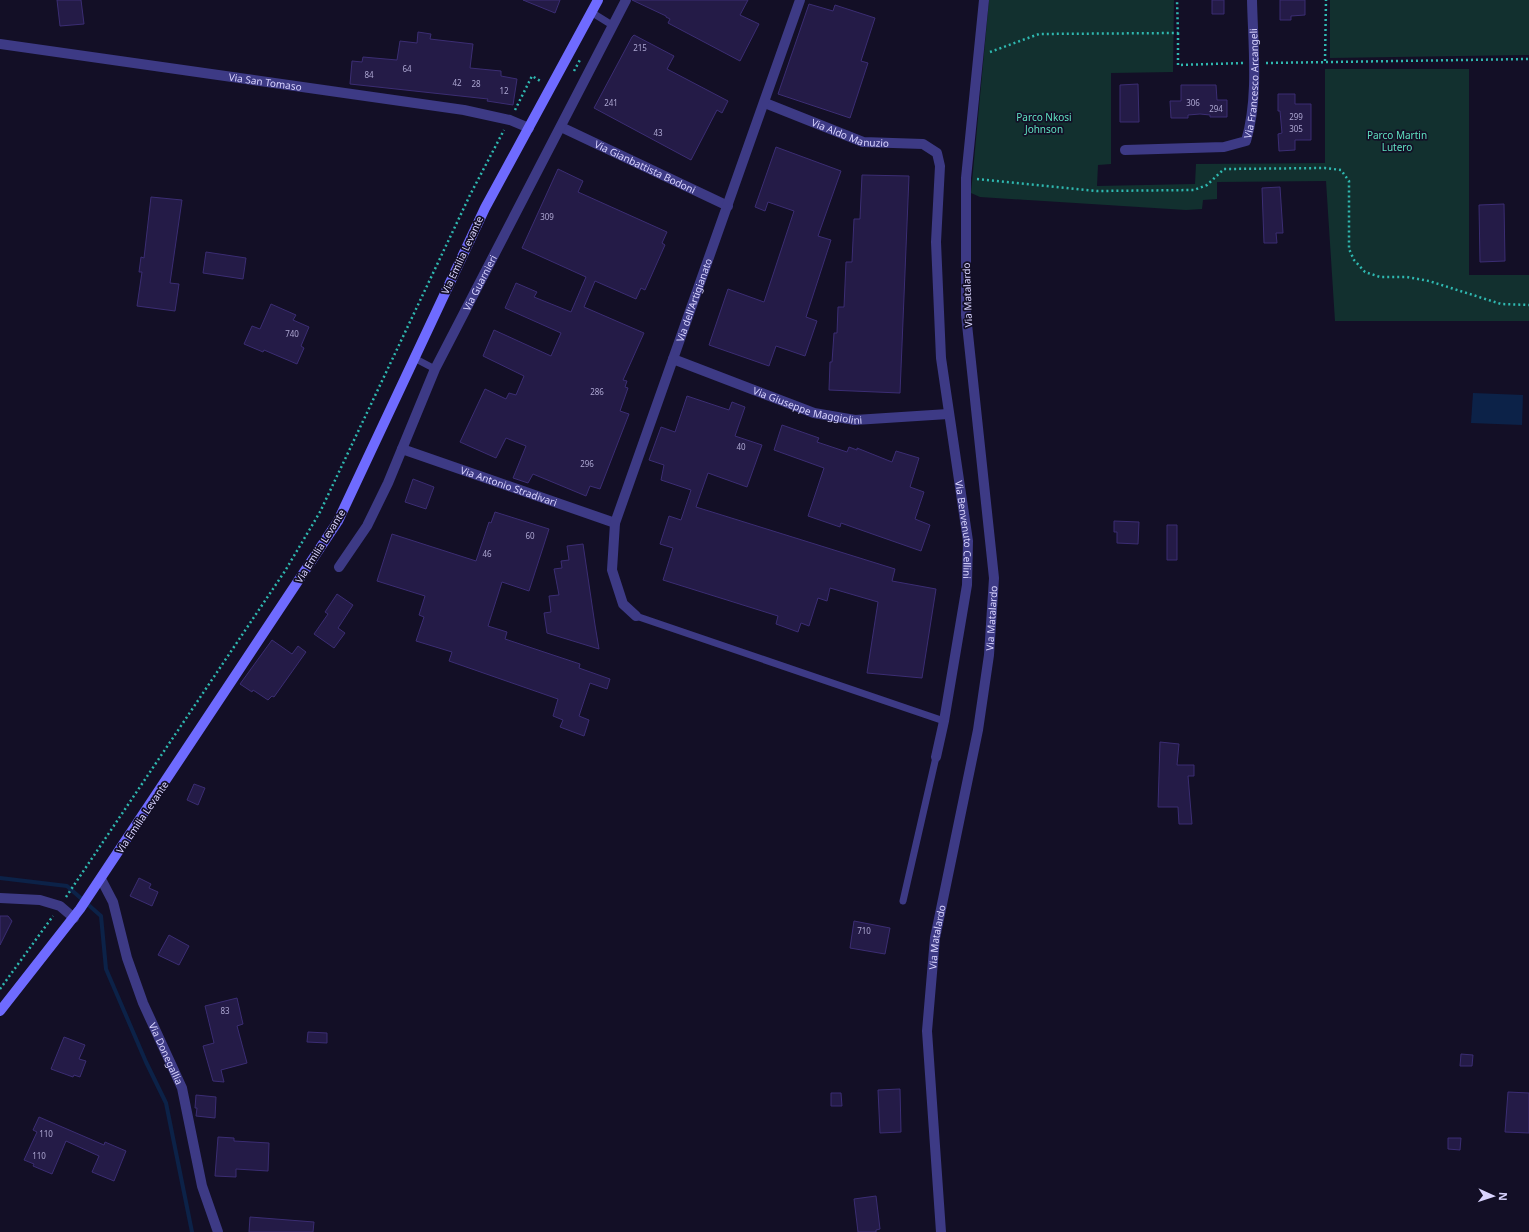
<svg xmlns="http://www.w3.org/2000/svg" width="1529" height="1232" font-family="'Noto Sans',sans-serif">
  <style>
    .green { fill: #12302f }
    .water { fill: #0c2248 }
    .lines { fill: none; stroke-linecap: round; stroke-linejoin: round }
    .stream { stroke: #0c2248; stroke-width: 4 }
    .building { fill: #241b47; stroke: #3b2d73 }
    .path { stroke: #2fb8b0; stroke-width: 2.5; stroke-dasharray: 2 3; stroke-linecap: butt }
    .lane { stroke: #3d3a85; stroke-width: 7 }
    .street { stroke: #3d3a85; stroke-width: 10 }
    .secondary { stroke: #6f6bff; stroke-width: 10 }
    .labels { text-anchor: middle; stroke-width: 3.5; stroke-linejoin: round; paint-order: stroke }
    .number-label { font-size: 8px; fill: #aca6d1 }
    .street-label { font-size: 10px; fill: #d9d4ff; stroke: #130f26 }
    .park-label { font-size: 10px; fill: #5fe0c0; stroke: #130f26 }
  </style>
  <rect width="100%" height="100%" fill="#130f26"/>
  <path class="green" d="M 989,0 L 1174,0 L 1173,72 L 1111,73 L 1111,164 L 1098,165 L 1097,186 L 1195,184 L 1196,164 L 1325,163 L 1325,69 L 1469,69 L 1469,275 L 1529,275 L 1529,321 L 1335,321 L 1326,181 L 1217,182 L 1217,199 L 1203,200 L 1202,209 L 1186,210 L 980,197 L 971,193 Z
    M 1330,0 L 1529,0 L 1529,55 L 1330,58 Z"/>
  <path class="water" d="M 1473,393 L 1523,395 L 1522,425 L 1471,423 Z"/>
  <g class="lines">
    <path class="stream" d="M 0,878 L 67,886 L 101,916 L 106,969 L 146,1062 L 166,1103 L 192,1232"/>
  </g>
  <path class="building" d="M 57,0 L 81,0 L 84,24 L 60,26 Z
    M 523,0 L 560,0 L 555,13 Z
    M 632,0 L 748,0 L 740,15 L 759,24 L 740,61 L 668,23 L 670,19 L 666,17 L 666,16 Z
    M 1212,0 L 1224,0 L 1224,14 L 1212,14 Z
    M 1280,0 L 1305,0 L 1305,15 L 1291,16 L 1291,20 L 1280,20 Z
    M 809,4 L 833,11 L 835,5 L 875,18 L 861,61 L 868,63 L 850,118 L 778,94 Z
    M 418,32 L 431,34 L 430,39 L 473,44 L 470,68 L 501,71 L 501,76 L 517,79 L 513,105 L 487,101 L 488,99 L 350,84 L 352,61 L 362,62 L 363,57 L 397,60 L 400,41 L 417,43 Z
    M 634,35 L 674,56 L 667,69 L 728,101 L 722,113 L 717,110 L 691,160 L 594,108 L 632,37 Z
    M 1138,84 L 1139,122 L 1120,122 L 1120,85 Z
    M 1181,85 L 1216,85 L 1217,100 L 1227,100 L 1227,117 L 1210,117 L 1210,115 L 1200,114 L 1188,115 L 1188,118 L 1171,118 L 1170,101 L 1181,101 Z
    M 1278,94 L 1295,94 L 1295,104 L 1311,104 L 1311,140 L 1295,140 L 1295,150 L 1279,151 L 1278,134 L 1282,133 L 1280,111 L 1278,111 Z
    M 776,147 L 841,171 L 818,236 L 831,240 L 806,317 L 817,321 L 805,356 L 776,346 L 769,366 L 709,345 L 728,289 L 764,302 L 794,211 L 768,202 L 765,211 L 755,207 Z
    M 558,169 L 583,181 L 578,192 L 667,232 L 662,243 L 665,245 L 645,290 L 641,288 L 636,299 L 595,281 L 584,307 L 644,333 L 623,380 L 627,381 L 625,387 L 628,388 L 620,411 L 629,414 L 600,489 L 590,486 L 586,496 L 533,474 L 528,483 L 513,478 L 526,446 L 506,438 L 496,458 L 460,442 L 485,389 L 506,399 L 509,393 L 516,395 L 524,376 L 483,356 L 494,330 L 551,356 L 561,333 L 505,308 L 516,283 L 537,292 L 534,297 L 571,312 L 586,277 L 522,248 Z
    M 862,175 L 909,176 L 900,393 L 829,390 L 830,362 L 832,362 L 834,333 L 837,333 L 838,307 L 844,307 L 846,262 L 852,262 L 854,219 L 860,219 Z
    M 1280,187 L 1283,233 L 1276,233 L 1277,243 L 1264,243 L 1262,188 Z
    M 151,197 L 182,200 L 170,283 L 179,284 L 175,311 L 137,306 L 142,272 L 139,272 L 141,257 L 144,258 Z
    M 1504,204 L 1505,261 L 1480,262 L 1479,205 Z
    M 206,252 L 246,258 L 243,279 L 203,273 Z
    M 271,304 L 296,315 L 293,320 L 309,327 L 301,346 L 304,348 L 297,364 L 264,350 L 263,352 L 244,344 L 252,326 L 260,329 Z
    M 687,396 L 729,410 L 732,402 L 745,407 L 735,436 L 762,445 L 747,487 L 708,473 L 696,507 L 895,569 L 892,581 L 936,589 L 922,678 L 867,673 L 878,602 L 830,588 L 827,601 L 818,598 L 809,626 L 801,623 L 798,632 L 776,624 L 778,616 L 663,580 L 673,548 L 660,544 L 669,516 L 681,520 L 691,490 L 661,480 L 664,465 L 649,460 L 661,427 L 675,432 Z
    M 782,425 L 819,438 L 817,442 L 847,452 L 849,447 L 857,450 L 857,448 L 892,462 L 896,451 L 919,458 L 910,487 L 924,492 L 915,519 L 930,525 L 921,551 L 841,523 L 840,527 L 808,516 L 824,468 L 774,450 Z
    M 413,479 L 434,487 L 426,509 L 405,502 Z
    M 495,512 L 549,529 L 529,591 L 502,582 L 488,626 L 507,632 L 505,639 L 580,664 L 579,668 L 610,679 L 607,689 L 590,683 L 579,716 L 589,720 L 584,736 L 560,727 L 563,720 L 553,716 L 558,699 L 449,661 L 452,652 L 416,641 L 424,617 L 419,615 L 425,596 L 377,581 L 392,534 L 476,561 L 489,522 L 491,523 Z
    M 1114,521 L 1139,522 L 1138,544 L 1117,543 L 1117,532 L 1114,532 Z
    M 1167,525 L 1177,525 L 1177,560 L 1167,560 Z
    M 583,544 L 595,625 L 599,649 L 547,633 L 544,613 L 551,612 L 549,596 L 559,595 L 554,569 L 562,568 L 561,561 L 569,560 L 567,546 Z
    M 337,594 L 353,605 L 338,628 L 345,633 L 334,648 L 314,634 L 328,614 L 325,612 Z
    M 272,640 L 292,654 L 298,646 L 306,652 L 274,697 L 272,696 L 268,700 L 253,690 L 252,692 L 240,684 Z
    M 1160,742 L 1179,744 L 1177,765 L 1194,765 L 1194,776 L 1188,776 L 1192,824 L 1179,824 L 1178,807 L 1158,807 Z
    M 194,784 L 205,788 L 198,805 L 187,800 Z
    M 139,878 L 151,884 L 149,888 L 158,892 L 152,906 L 130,896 Z
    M 0,916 L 8,916 L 12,921 L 0,945 Z
    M 854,921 L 890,928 L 885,954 L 850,948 Z
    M 169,935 L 189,946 L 179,965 L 158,955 Z
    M 237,998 L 243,1024 L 237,1026 L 247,1063 L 221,1070 L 224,1082 L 213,1081 L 203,1046 L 214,1043 L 205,1006 Z
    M 308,1032 L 327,1033 L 327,1043 L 307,1042 Z
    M 64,1037 L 85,1045 L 79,1059 L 86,1061 L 80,1077 L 74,1075 L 73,1077 L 51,1069 Z
    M 1461,1054 L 1473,1055 L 1472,1066 L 1460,1066 Z
    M 900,1089 L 901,1132 L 880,1133 L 878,1090 Z
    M 1508,1092 L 1529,1093 L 1529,1133 L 1505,1132 Z
    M 831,1093 L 841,1093 L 842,1106 L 831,1106 Z
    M 196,1095 L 216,1097 L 215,1118 L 196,1116 L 197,1108 L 195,1108 Z
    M 39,1117 L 104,1145 L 105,1142 L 126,1151 L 114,1181 L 92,1172 L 99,1156 L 66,1141 L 52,1174 L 33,1166 L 34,1164 L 24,1160 L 37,1132 L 33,1130 Z
    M 218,1137 L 234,1138 L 234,1141 L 269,1143 L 268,1171 L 236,1169 L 236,1177 L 215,1176 Z
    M 1448,1138 L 1461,1138 L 1460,1150 L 1448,1149 Z
    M 876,1196 L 880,1229 L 876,1230 L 876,1232 L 858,1232 L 854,1199 Z
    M 250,1217 L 314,1222 L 313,1232 L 249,1232 Z"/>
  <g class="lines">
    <path class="path" d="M 1178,33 L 1178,65 L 1245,63
      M 990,52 L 1039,34 L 1178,33 L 1177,0
      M 1325,61 L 1326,0
      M 1266,63 L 1529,59
      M 574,71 L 581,58
      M 515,110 L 532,76 L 542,82
      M 977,179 L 1097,191 L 1194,190 L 1207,185 L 1224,169 L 1325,168 L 1341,170 L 1349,181 L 1349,249 L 1354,260 L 1365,272 L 1380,277 L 1407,277 L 1429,281 L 1501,304 L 1529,305
      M 66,897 L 285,571 L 320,512 L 470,195 L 504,130
      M 0,989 L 53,916"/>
    <path class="lane" d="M 591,12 L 612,25
      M 414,358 L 435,369
      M 636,616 L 944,721
      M 903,901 L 936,757"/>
    <g class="street">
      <path id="s1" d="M 0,44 L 464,110 L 510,120 L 529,128"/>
      <path id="s2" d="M 765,103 L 863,142 L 923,144 L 937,153 L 940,166 L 936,242 L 941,358 L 968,541 L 967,585 L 944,721 L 936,757"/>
      <path id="s3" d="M 561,127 L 728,206"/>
      <path id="s4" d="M 1125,150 L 1224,147 L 1246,141 C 1259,98 1253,45 1252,0"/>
      <path id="s5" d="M 673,359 L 814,413 L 855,420 L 948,414"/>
      <path id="s6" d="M 402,449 L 615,523"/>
      <path id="s7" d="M 339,567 L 367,526 L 388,483 L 435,369 L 626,0"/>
      <path id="s8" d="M 636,616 L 623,604 L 612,570 L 615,523 L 800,0"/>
      <path id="s9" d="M 101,879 L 113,902 L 127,958 L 143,1003 L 182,1088 L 202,1186 L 218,1232"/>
      <path d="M 0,898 L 40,900 L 60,906 L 74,918"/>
      <path id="s10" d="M 941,1232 L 927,1031 L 935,938 L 978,730 L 989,655 L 994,578 L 966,315 L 966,178 L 984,0"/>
    </g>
    <path class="secondary" d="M 0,1011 L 80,909 L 338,521 L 485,208 L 598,0"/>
  </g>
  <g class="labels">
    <g class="number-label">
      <text x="640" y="51">215</text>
      <text x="407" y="72">64</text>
      <text x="369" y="78">84</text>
      <text x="457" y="86">42</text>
      <text x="476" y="87">28</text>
      <text x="504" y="94">12</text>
      <text x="611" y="106">241</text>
      <text x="1193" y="106">306</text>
      <text x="1216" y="112">294</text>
      <text x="1296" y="120">299</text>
      <text x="1296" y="132">305</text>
      <text x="658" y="136">43</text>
      <text x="547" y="220">309</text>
      <text x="292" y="337">740</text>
      <text x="597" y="395">286</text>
      <text x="741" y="450">40</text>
      <text x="587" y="467">296</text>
      <text x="530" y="539">60</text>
      <text x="487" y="557">46</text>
      <text x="864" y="934">710</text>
      <text x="225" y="1014">83</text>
      <text x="46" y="1137">110</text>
      <text x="39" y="1159">110</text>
    </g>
    <g class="street-label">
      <text dy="4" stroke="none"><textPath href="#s1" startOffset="268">Via San Tomaso</textPath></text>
      <text dy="4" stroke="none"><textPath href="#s4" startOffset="180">Via Francesco Arcangeli</textPath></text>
      <text dy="4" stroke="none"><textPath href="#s2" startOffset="91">Via Aldo Manuzio</textPath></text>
      <text dy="4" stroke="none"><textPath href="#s3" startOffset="93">Via Gianbattista Bodoni</textPath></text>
      <text transform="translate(462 255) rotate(-65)" y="4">Via Emilia Levante</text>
      <text dy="4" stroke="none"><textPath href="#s7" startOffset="318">Via Guarnieri</textPath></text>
      <text transform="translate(967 295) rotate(-92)" y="4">Via Matalardo</text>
      <text dy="4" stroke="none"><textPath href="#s8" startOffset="337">Via dell'Artigianato</textPath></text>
      <text dy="4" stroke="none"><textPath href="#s5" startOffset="143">Via Giuseppe Maggiolini</textPath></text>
      <text dy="4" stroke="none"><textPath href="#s6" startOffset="113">Via Antonio Stradivari</textPath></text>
      <text dy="4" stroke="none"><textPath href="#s2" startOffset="561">Via Benvenuto Cellini</textPath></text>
      <text transform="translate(320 546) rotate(-58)" y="4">Via Emilia Levante</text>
      <text dy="4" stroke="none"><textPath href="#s10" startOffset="620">Via Matalardo</textPath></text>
      <text transform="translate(142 817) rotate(-56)" y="4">Via Emilia Levante</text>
      <text dy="4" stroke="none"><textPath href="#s10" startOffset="296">Via Matalardo</textPath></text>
      <text dy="4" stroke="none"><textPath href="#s9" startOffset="187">Via Donegallia</textPath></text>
    </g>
    <g class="park-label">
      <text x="1044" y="121">Parco Nkosi<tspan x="1044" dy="12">Johnson</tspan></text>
      <text x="1397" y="139">Parco Martin<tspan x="1397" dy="12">Lutero</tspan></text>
    </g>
  </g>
  <g transform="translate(1493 1196) rotate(93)" stroke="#130f26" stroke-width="3" paint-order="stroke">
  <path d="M0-3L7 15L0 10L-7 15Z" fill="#d9d4ff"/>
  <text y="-6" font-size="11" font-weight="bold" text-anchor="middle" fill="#d9d4ff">N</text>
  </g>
</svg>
